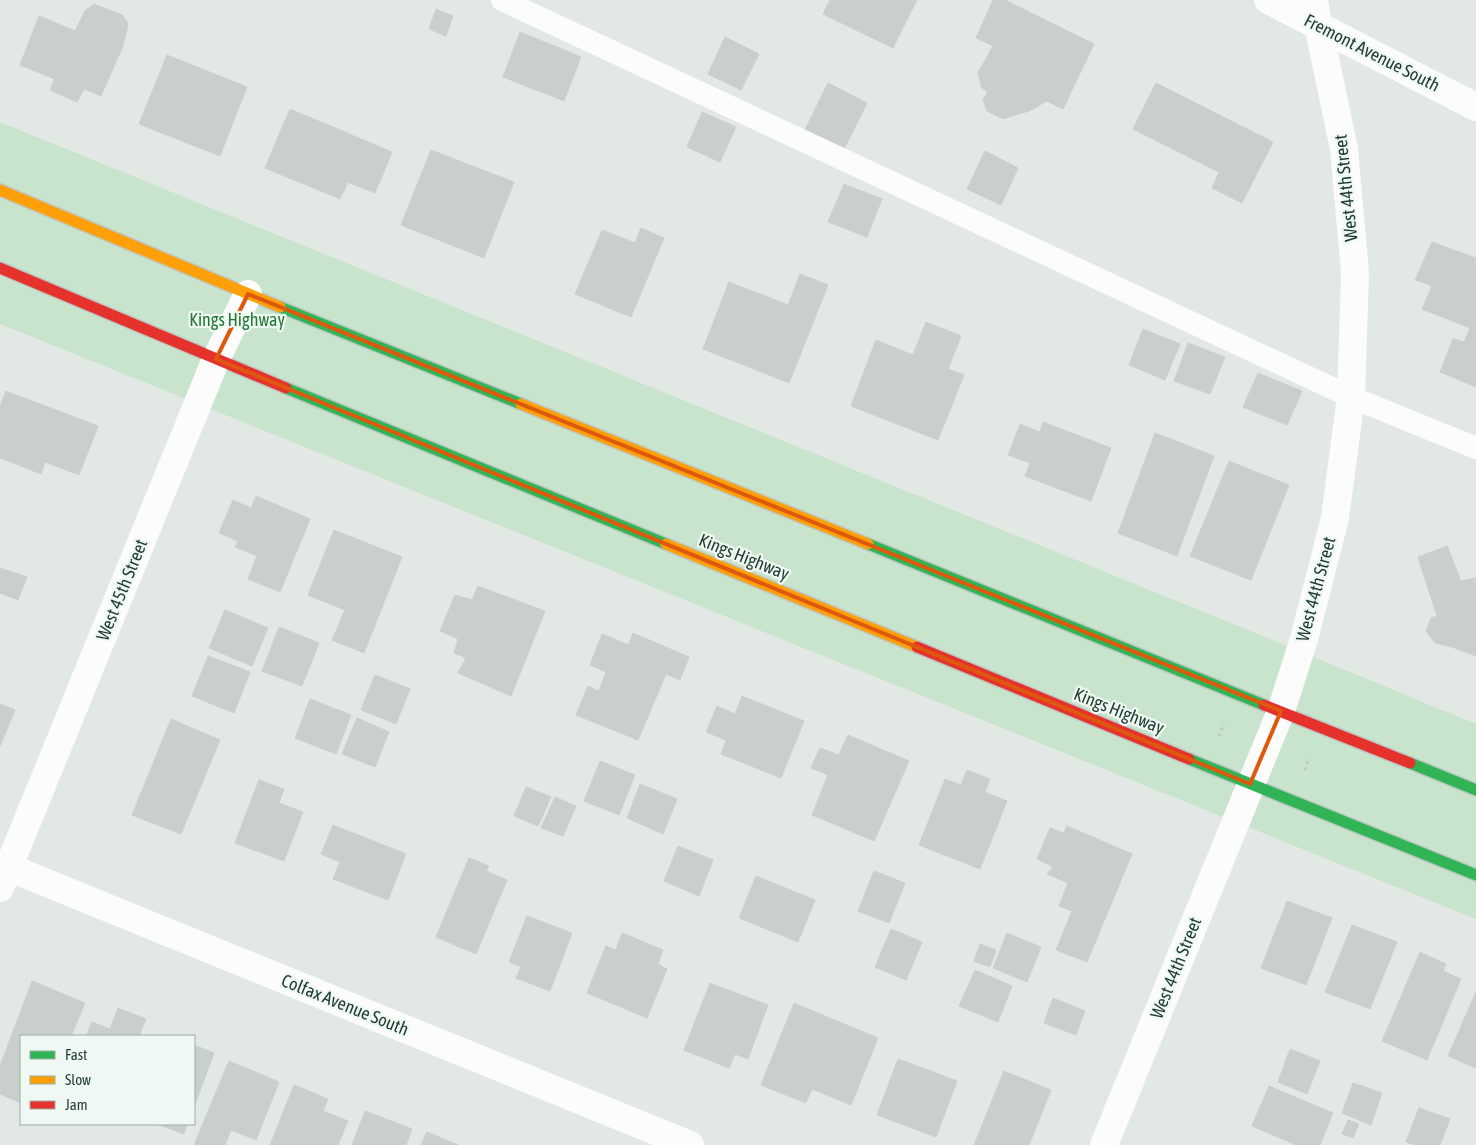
<svg xmlns="http://www.w3.org/2000/svg" width="1476" height="1145" font-family="'Asap Condensed',sans-serif">
  <style>
    .green { fill: #c9e4cc }
    .building { fill: #c9d0cc; stroke: #cad1cd }
    .lines { fill: none; stroke-linecap: round; stroke-linejoin: round }
    .fast-casing { stroke: #bdc8c2; stroke-width: 14 }
    .slow-casing { stroke: #bdc8c2; stroke-width: 14 }
    .jam-casing { stroke: #bdc8c2; stroke-width: 14 }
    .path { stroke: #bfc9c4; stroke-width: 3; stroke-dasharray: 2.5 4; stroke-linecap: butt }
    .lane { stroke: #fbfcfb; stroke-width: 22 }
    .street { stroke: #fbfcfb; stroke-width: 28 }
    .fast { stroke: #30b455; stroke-width: 11 }
    .slow { stroke: #ff9f0a; stroke-width: 11 }
    .jam { stroke: #e5322d; stroke-width: 11 }
    .marked { fill: none; stroke: #de580e; stroke-width: 4; stroke-linejoin: round }
    .labels { text-anchor: middle; stroke-width: 4.5; stroke-linejoin: round; paint-order: stroke }
    .street-label { font-size: 18px; fill: #1e3d2f; stroke: #eff8f2 }
    .park-label { font-size: 18px; fill: #247836; stroke: #eff8f2 }
  </style>
  <rect width="100%" height="100%" fill="#e2e8e4"/>
  <path class="green" d="M 0,122 L 1270,639 L 1476,724 L 1476,919 L 0,324 Z"/>
  <path class="building" d="M 830,0 L 917,0 L 893,48 L 823,14 Z
    M 993,0 L 1005,0 L 1094,44 L 1063,109 L 1047,101 L 1029,111 L 1003,119 L 987,111 L 983,99 L 988,92 L 982,88 L 978,73 L 993,46 L 976,38 Z
    M 94,4 L 122,15 L 128,23 L 127,30 L 122,48 L 101,96 L 84,89 L 77,102 L 50,90 L 55,79 L 20,65 L 39,16 L 75,31 L 85,11 Z
    M 436,9 L 453,16 L 446,36 L 429,29 Z
    M 520,32 L 581,57 L 564,101 L 503,77 Z
    M 725,37 L 759,54 L 741,90 L 708,74 Z
    M 167,55 L 247,87 L 220,156 L 139,124 Z
    M 828,83 L 867,103 L 844,149 L 805,130 Z
    M 1156,83 L 1273,142 L 1242,203 L 1212,188 L 1219,172 L 1133,129 Z
    M 290,109 L 392,152 L 375,193 L 348,182 L 340,199 L 265,168 Z
    M 702,112 L 736,127 L 720,162 L 687,147 Z
    M 431,150 L 514,182 L 484,258 L 401,225 Z
    M 985,151 L 1018,168 L 1001,205 L 967,189 Z
    M 844,184 L 882,199 L 867,237 L 828,222 Z
    M 641,228 L 664,238 L 631,317 L 575,294 L 602,230 L 635,243 Z
    M 1432,242 L 1476,258 L 1476,387 L 1440,372 L 1453,339 L 1464,342 L 1470,328 L 1422,309 L 1432,286 L 1415,280 Z
    M 800,274 L 828,285 L 789,383 L 703,349 L 729,282 L 788,305 Z
    M 926,322 L 961,336 L 948,369 L 964,375 L 938,440 L 851,406 L 876,340 L 913,355 Z
    M 1143,329 L 1180,344 L 1165,380 L 1129,365 Z
    M 1188,343 L 1225,357 L 1210,394 L 1174,381 Z
    M 1258,373 L 1302,391 L 1287,425 L 1243,407 Z
    M 6,391 L 98,426 L 79,475 L 45,462 L 41,474 L 0,458 L 0,406 Z
    M 1043,422 L 1111,448 L 1091,501 L 1025,476 L 1030,463 L 1008,455 L 1020,424 L 1040,432 Z
    M 1155,433 L 1214,456 L 1177,556 L 1118,533 Z
    M 1229,461 L 1289,485 L 1251,580 L 1190,556 Z
    M 256,496 L 310,519 L 280,592 L 248,579 L 257,556 L 235,547 L 238,541 L 219,533 L 233,500 L 251,508 Z
    M 334,530 L 402,557 L 364,653 L 332,640 L 345,610 L 308,595 Z
    M 1447,546 L 1461,581 L 1476,578 L 1476,656 L 1452,647 L 1435,643 L 1426,631 L 1431,618 L 1437,616 L 1418,557 Z
    M 0,568 L 27,577 L 18,600 L 0,593 Z
    M 478,586 L 545,611 L 511,696 L 458,673 L 466,658 L 454,653 L 458,639 L 440,631 L 455,595 L 472,600 Z
    M 225,610 L 268,628 L 252,666 L 209,648 Z
    M 279,627 L 319,643 L 302,686 L 262,671 Z
    M 633,633 L 689,657 L 680,680 L 666,674 L 638,740 L 576,715 L 588,686 L 599,691 L 606,672 L 590,665 L 602,634 L 629,645 Z
    M 208,656 L 250,672 L 234,713 L 192,696 Z
    M 375,675 L 410,689 L 396,724 L 361,710 Z
    M 742,696 L 804,721 L 781,778 L 721,754 L 726,740 L 706,732 L 717,706 L 735,714 Z
    M 310,699 L 351,715 L 336,754 L 295,738 Z
    M 0,704 L 15,710 L 0,746 Z
    M 357,718 L 389,732 L 375,767 L 342,754 Z
    M 171,719 L 220,740 L 181,834 L 132,815 Z
    M 848,735 L 909,761 L 874,841 L 812,815 L 828,775 L 811,768 L 820,748 L 839,755 Z
    M 600,761 L 635,775 L 619,815 L 584,801 Z
    M 967,770 L 990,779 L 985,792 L 1007,801 L 980,869 L 919,845 L 945,779 L 961,785 Z
    M 259,780 L 284,789 L 279,803 L 303,812 L 284,861 L 235,843 Z
    M 640,784 L 677,799 L 663,834 L 627,818 Z
    M 526,787 L 551,797 L 538,826 L 514,816 Z
    M 555,797 L 576,806 L 563,836 L 541,828 Z
    M 333,825 L 406,854 L 388,900 L 333,879 L 340,862 L 321,854 Z
    M 1067,826 L 1132,854 L 1087,962 L 1056,950 L 1072,911 L 1059,906 L 1068,883 L 1047,874 L 1053,867 L 1037,859 L 1050,828 L 1064,833 Z
    M 678,846 L 713,860 L 699,896 L 664,881 Z
    M 469,858 L 489,866 L 486,871 L 507,880 L 476,954 L 436,937 Z
    M 874,871 L 905,883 L 889,923 L 858,911 Z
    M 756,876 L 815,900 L 798,942 L 739,918 Z
    M 1287,901 L 1332,918 L 1306,985 L 1261,968 Z
    M 527,916 L 572,933 L 550,991 L 516,978 L 521,967 L 509,962 Z
    M 1352,925 L 1397,942 L 1370,1009 L 1325,992 Z
    M 891,929 L 922,942 L 906,980 L 875,967 Z
    M 622,933 L 663,950 L 658,964 L 667,969 L 647,1018 L 587,993 L 606,946 L 616,950 Z
    M 1007,933 L 1041,947 L 1027,982 L 993,968 Z
    M 980,944 L 996,950 L 990,967 L 974,961 Z
    M 1420,952 L 1446,964 L 1443,971 L 1461,979 L 1427,1060 L 1382,1041 Z
    M 975,970 L 1012,986 L 998,1022 L 959,1006 Z
    M 32,981 L 85,1003 L 71,1036 L 21,1036 L 21,1103 L 0,1094 L 0,1066 Z
    M 710,983 L 768,1005 L 748,1059 L 735,1054 L 729,1068 L 684,1050 Z
    M 1476,992 L 1476,1068 L 1448,1056 Z
    M 1053,998 L 1085,1011 L 1076,1035 L 1044,1023 Z
    M 794,1003 L 878,1038 L 851,1105 L 812,1089 L 806,1103 L 761,1085 Z
    M 118,1008 L 146,1019 L 139,1036 L 86,1036 L 92,1022 L 110,1029 Z
    M 194,1045 L 214,1053 L 194,1107 Z
    M 1290,1049 L 1320,1061 L 1307,1094 L 1278,1082 Z
    M 898,1059 L 957,1081 L 936,1137 L 877,1115 Z
    M 229,1061 L 279,1082 L 256,1140 L 231,1130 L 225,1145 L 194,1145 Z
    M 1004,1071 L 1051,1090 L 1029,1145 L 974,1145 Z
    M 1353,1083 L 1382,1093 L 1371,1125 L 1342,1113 Z
    M 294,1085 L 328,1099 L 323,1111 L 348,1121 L 338,1145 L 270,1145 Z
    M 1269,1086 L 1333,1113 L 1320,1145 L 1296,1145 L 1252,1126 Z
    M 1419,1108 L 1450,1119 L 1440,1145 L 1416,1145 L 1406,1142 Z
    M 365,1111 L 412,1129 L 406,1145 L 352,1145 Z
    M 1348,1120 L 1359,1124 L 1353,1138 L 1342,1134 Z
    M 157,1124 L 187,1124 L 184,1134 Z
    M 427,1132 L 458,1145 L 421,1145 Z"/>
  <g class="lines">
    <g class="fast-casing">
      <path id="fast" d="M 280,307 L 521,404
        M 286,388 L 666,544
        M 868,544 L 1264,705
        M 1189,759 L 1476,875
        M 1410,763 L 1476,790"/>
    </g>
    <g class="slow-casing">
      <path id="slow" d="M 0,190 L 280,307
        M 521,404 L 868,544
        M 666,544 L 917,647"/>
    </g>
    <g class="jam-casing">
      <path id="jam" d="M 0,268 L 286,388
        M 917,647 L 1189,759
        M 1264,705 L 1410,763"/>
    </g>
    <path class="path" d="M 1219,736 L 1224,723
      M 1305,770 L 1309,757"/>
    <path class="lane" d="M 502,0 L 1351,397 L 1476,448"/>
    <path class="street" d="M 1268,0 L 1476,107
      M 0,864 L 690,1145
      M 0,888 L 216,359 L 248,294
      M 1104,1145 L 1281,711 L 1304,639 L 1335,518 L 1351,397 L 1355,273 L 1344,149 L 1318,25 L 1314,0"/>
    <use href="#fast" class="fast"/>
    <use href="#slow" class="slow"/>
    <use href="#jam" class="jam"/>
  </g>
  <path class="marked" d="M 248,294 L 1281,711 L 1250,784 L 216,359 Z"/>
  <g class="labels">
    <g class="street-label">
      <text transform="translate(1372 53) rotate(27)" y="6">Fremont Avenue South</text>
      <text transform="translate(1346 188) rotate(-96)" y="6">West 44th Street</text>
      <text transform="translate(744 557) rotate(22)" y="6">Kings Highway</text>
      <text transform="translate(1316 589) rotate(-75)" y="6">West 44th Street</text>
      <text transform="translate(122 590) rotate(-68)" y="6">West 45th Street</text>
      <text transform="translate(1119 711) rotate(22)" y="6">Kings Highway</text>
      <text transform="translate(1176 968) rotate(-68)" y="6">West 44th Street</text>
      <text transform="translate(345 1005) rotate(22)" y="6">Colfax Avenue South</text>
    </g>
    <g class="park-label">
      <text x="237" y="326">Kings Highway</text>
    </g>
  </g>
  <rect x="20" y="1035" width="175" height="90" fill="#eff8f2" stroke="#9bada4"/>
  <rect x="30" y="1051" width="25" height="8" fill="#30b455" stroke="#9bada4"/>
  <text x="65" y="1060" font-size="15" fill="#1e3d2f">Fast</text>
  <rect x="30" y="1076" width="25" height="8" fill="#ff9f0a" stroke="#9bada4"/>
  <text x="65" y="1085" font-size="15" fill="#1e3d2f">Slow</text>
  <rect x="30" y="1101" width="25" height="8" fill="#e5322d" stroke="#9bada4"/>
  <text x="65" y="1110" font-size="15" fill="#1e3d2f">Jam</text>
</svg>
